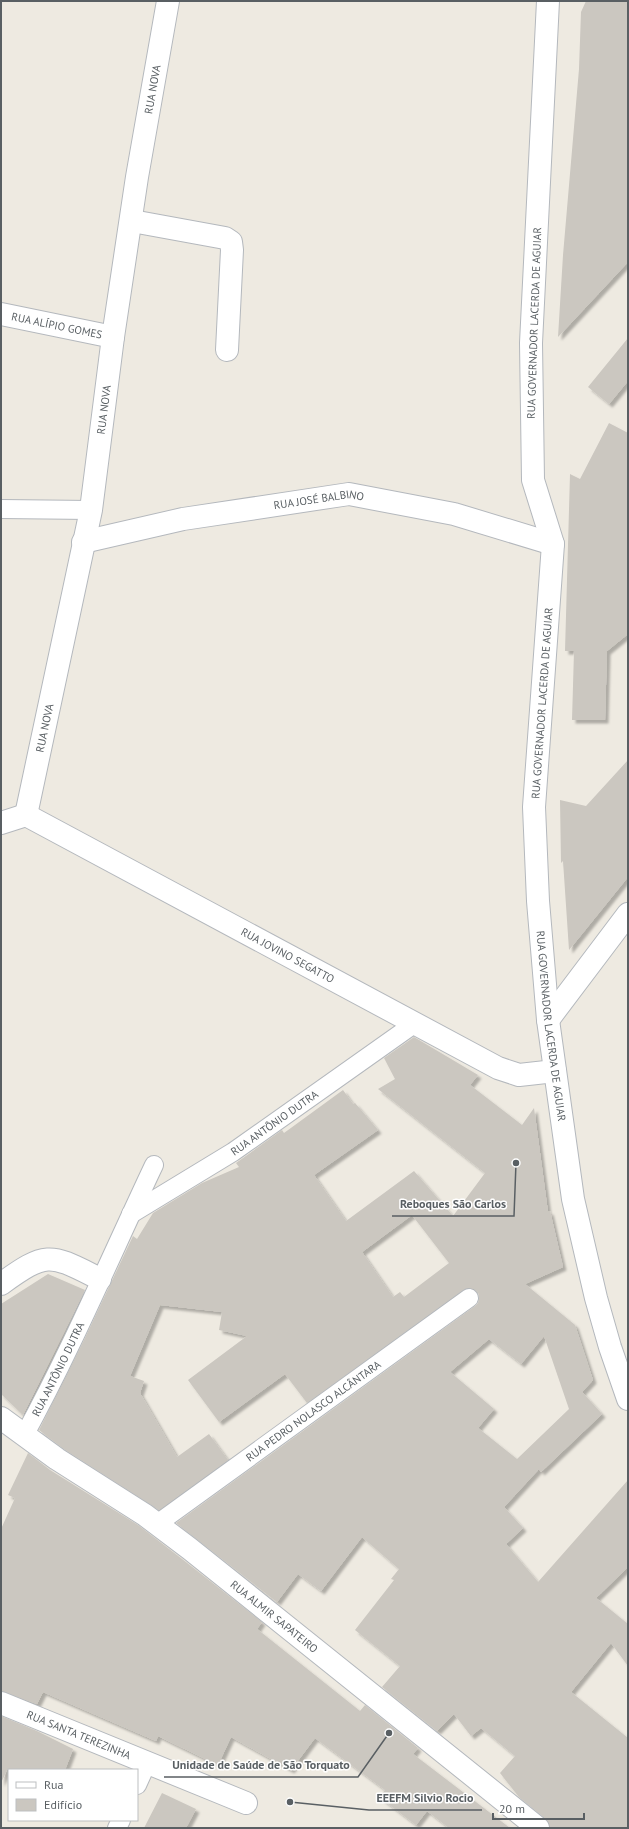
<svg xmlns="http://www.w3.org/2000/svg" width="629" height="1829" font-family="'PT Sans',sans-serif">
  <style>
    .building { fill: #cbc7c0; fill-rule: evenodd; filter: url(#shadow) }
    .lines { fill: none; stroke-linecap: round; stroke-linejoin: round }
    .service-casing { stroke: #b4b8bd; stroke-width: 20 }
    .minor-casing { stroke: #b4b8bd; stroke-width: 24 }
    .tertiary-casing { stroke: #b4b8bd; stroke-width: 24 }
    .service { stroke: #fff; stroke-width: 18 }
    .minor { stroke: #fff; stroke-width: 22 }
    .tertiary { stroke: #fff; stroke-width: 22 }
    .labels { text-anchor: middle; stroke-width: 3; stroke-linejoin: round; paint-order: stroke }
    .street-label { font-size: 11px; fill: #595f63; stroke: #fff }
    .leader { fill: none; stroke: #595f63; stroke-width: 1.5 }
    .callout-dot { fill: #595f63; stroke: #fff; stroke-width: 1.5 }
    .callout-label { font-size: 12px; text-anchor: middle; font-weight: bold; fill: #595f63; stroke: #fff; stroke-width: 3; stroke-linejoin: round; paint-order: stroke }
  </style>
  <defs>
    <filter id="shadow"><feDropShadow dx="3.5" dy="3.5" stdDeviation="1" flood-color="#0004"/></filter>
  </defs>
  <rect width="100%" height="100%" fill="#eeeae1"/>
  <path class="building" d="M 586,1 L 628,1 L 628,262 L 558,337 L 563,255 L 579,69 L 581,12 Z
    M 628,338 L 628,381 L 609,404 L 588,387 Z
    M 609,423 L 628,433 L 628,634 L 607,651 L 605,720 L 572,720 L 574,651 L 565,651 L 570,474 L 580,479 Z
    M 628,760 L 628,877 L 569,950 L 563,861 L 561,863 L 560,800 L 586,806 Z
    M 414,1037 L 478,1075 L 470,1085 L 522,1125 L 534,1108 L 548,1212 L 550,1211 L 563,1267 L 525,1284 L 575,1325 L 593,1380 L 582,1392 L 602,1414 L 541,1472 L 539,1469 L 504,1507 L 523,1528 L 506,1544 L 538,1582 L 628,1480 L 628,1567 L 596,1598 L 628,1624 L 628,1666 L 611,1643 L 571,1692 L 628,1738 L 628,1828 L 550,1828 L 546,1819 L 519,1797 L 500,1773 L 515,1756 L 481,1728 L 471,1736 L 454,1714 L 437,1731 L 382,1687 L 400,1666 L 355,1630 L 394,1580 L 391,1579 L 399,1569 L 362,1537 L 321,1591 L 298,1574 L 277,1602 L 176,1523 L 475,1306 L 478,1303 L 479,1297 L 478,1292 L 474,1289 L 468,1288 L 463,1290 L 307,1403 L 285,1374 L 219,1422 L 188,1380 L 247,1336 L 219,1330 L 222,1312 L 160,1305 L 130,1376 L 144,1381 L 140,1393 L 177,1457 L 209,1434 L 228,1460 L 159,1510 L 64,1449 L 39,1430 L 84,1340 L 133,1236 L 137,1239 L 153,1213 L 202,1183 L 239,1167 L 236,1163 L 282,1130 L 284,1133 L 343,1090 L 353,1104 L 355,1103 L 378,1130 L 314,1175 L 346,1221 L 414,1171 L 453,1216 L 485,1173 L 378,1089 L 395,1079 L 384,1058 ZM 412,1215 L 449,1263 L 404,1297 L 400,1292 L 393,1297 L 362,1252 ZM 544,1336 L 569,1409 L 517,1459 L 478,1428 L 494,1409 L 450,1372 L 489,1339 L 521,1364 Z
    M 48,1274 L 85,1290 L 23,1415 L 1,1394 L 1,1304 Z
    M 28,1453 L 50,1470 L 138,1525 L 182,1559 L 262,1622 L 257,1629 L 360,1711 L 365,1705 L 418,1748 L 413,1754 L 510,1828 L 449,1828 L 427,1811 L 416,1825 L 379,1797 L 385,1790 L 315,1738 L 291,1770 L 231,1737 L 218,1765 L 158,1736 L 156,1741 L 43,1692 L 37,1704 L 1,1691 L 1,1529 L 15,1498 L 8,1495 Z
    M 1,1716 L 37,1731 L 73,1749 L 65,1770 L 7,1770 L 1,1783 Z
    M 162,1793 L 196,1809 L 186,1828 L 144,1828 Z"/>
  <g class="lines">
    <g class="service-casing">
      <g id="service">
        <path d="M 1,509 L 91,510"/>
        <path id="s1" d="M 131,1214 L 233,1152 L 414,1024"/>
        <path id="s2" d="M 24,1436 C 72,1348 111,1256 154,1165"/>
        <path id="s3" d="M 157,1524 L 469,1298"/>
        <path d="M 137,1785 L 147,1763"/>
        <path d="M 117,1828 L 121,1820"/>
      </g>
    </g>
    <g class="minor-casing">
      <g id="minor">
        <path d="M 132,221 L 225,238 L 231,242 L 232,250 L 227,350"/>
        <path id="s4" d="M 1,314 L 113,337"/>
        <path id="s5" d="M 83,542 L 183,519 L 349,494 L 454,514 L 553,544"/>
        <path id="s6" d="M 26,815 L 91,510 L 113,337 L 137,177 L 168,1"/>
        <path id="s7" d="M 26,815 L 498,1068 L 519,1075 L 555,1071"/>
        <path d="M 1,823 L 26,815"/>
        <path d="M 1,1284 C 48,1250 50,1254 100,1279"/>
        <path id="s8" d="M 1,1418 L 57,1459 L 145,1515 L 190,1549 L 538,1828"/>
        <path id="s9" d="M 1,1703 L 246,1803"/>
      </g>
    </g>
    <g class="tertiary-casing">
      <g id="tertiary">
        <path id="s10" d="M 548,1 L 531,343 L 533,480 L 553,544 L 534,807 L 538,901 L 548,1020 L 573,1199 L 596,1298 L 610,1347 L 628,1399"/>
        <path d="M 548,1020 L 628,914"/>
      </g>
    </g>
    <use href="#service" class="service"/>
    <use href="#minor" class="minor"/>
    <use href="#tertiary" class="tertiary"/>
  </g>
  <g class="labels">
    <g class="street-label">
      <text dy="4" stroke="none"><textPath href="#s6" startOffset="737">RUA NOVA</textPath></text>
      <text transform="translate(534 323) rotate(-88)" y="4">RUA GOVERNADOR LACERDA DE AGUIAR</text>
      <text dy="4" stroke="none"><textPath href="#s4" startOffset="57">RUA ALÍPIO GOMES</textPath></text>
      <text dy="4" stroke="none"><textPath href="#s6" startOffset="413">RUA NOVA</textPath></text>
      <text dy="4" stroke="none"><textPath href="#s5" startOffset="240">RUA JOSÉ BALBINO</textPath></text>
      <text transform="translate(542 703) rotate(-86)" y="4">RUA GOVERNADOR LACERDA DE AGUIAR</text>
      <text dy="4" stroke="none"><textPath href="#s6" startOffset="89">RUA NOVA</textPath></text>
      <text dy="4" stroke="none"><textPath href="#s7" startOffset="297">RUA JOVINO SEGATTO</textPath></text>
      <text dy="4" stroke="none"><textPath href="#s10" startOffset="1030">RUA GOVERNADOR LACERDA DE AGUIAR</textPath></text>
      <text dy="4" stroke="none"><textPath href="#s1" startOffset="170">RUA ANTÔNIO DUTRA</textPath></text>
      <text dy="4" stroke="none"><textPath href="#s2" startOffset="75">RUA ANTÔNIO DUTRA</textPath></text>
      <text dy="4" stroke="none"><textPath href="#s3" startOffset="193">RUA PEDRO NOLASCO ALCÂNTARA</textPath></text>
      <text dy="4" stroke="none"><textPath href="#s8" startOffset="338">RUA ALMIR SAPATEIRO</textPath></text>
      <text dy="4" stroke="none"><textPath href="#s9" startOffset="84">RUA SANTA TEREZINHA</textPath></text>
    </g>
  </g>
  <path class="leader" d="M516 1163L514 1216H392M389 1733L358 1777H164M290 1802L369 1810H482"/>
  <g class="callout-dot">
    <circle cx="516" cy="1163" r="4"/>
    <circle cx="389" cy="1733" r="4"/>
    <circle cx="290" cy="1802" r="4"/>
  </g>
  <g class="callout-label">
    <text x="453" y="1208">Reboques São Carlos</text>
    <text x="261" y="1769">Unidade de Saúde de São Torquato</text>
    <text x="425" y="1802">EEEFM Silvio Rocio</text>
  </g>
  <rect width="629" height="1829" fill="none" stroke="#595f63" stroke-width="4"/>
  <rect x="8" y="1769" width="130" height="52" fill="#ffffff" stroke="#bdbfc1"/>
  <rect x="16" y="1782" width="20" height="6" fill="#ffffff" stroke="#bdbfc1"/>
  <text x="44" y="1789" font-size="12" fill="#595f63">Rua</text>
  <rect x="16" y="1799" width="20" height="12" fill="#cbc7c0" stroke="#bdbfc1"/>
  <text x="44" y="1809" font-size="12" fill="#595f63">Edifício</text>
  <path d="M493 1813v6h91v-6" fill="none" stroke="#595f63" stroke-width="2"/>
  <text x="499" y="1813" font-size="12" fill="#595f63" stroke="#ffffff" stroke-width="3" paint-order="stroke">20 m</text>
</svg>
